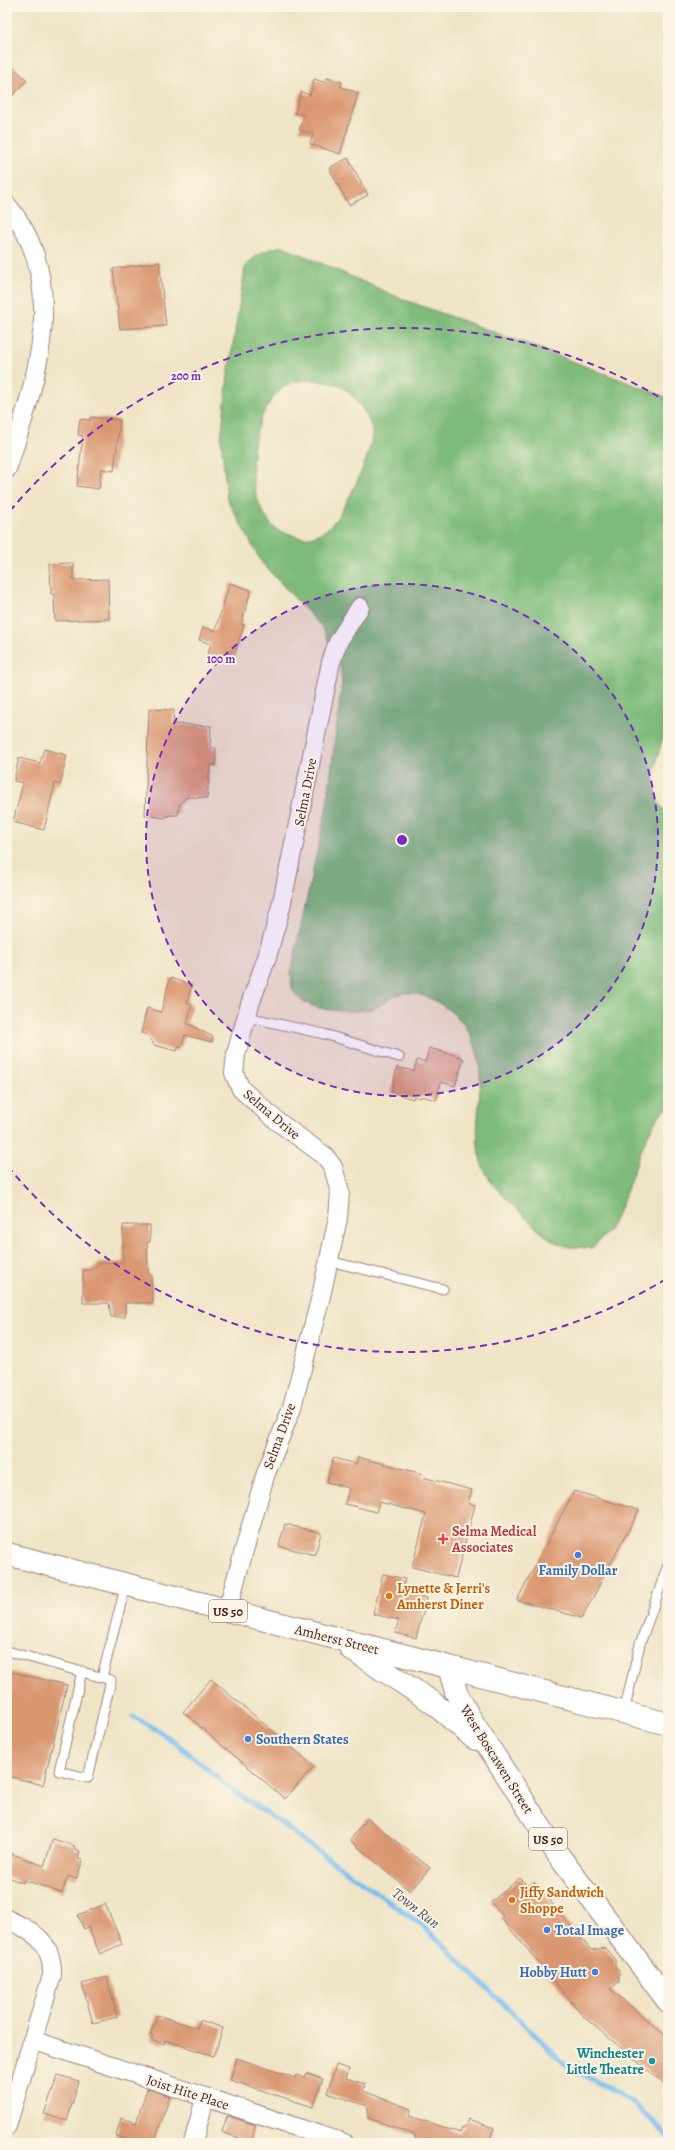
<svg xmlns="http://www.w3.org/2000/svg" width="675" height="2150" font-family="Alegreya,serif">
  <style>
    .forest { fill: #7ebb7a; stroke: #646d52; fill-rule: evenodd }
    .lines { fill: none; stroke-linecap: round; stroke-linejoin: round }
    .stream { stroke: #79bff0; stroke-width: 5 }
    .building { fill: #da9872 }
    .lane-casing { stroke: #9c8278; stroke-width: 11 }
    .street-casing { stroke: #9c8278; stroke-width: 20 }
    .secondary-casing { stroke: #9c8278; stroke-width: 24 }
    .primary-casing { stroke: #9c8278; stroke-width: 24 }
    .lane { stroke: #fff; stroke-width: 9 }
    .street { stroke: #fff; stroke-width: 18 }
    .secondary { stroke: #fff; stroke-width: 22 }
    .primary { stroke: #fff; stroke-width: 22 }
    .ring { fill: none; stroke: #7b2cbf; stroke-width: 2; stroke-dasharray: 7 5 }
    .health-dot { fill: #e0444e; stroke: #fcf5e5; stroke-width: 1.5 }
    .shop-dot { fill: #3f7fe0; stroke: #fcf5e5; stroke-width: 1.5 }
    .food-dot { fill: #e8710a; stroke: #fcf5e5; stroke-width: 1.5 }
    .culture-dot { fill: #0f9aa8; stroke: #fcf5e5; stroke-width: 1.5 }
    .labels { text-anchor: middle; stroke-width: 4; stroke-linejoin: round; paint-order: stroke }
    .shield { fill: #fcf5e5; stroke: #7f5f63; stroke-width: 1 }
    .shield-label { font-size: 13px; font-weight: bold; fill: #4a1f2b }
    .street-label { font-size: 14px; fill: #4a1f2b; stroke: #fcf5e5 }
    .health-label { font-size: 14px; font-weight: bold; fill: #be3a42; stroke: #fcf5e5; text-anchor: start }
    .shop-label { font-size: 14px; font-weight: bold; fill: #366cbe; stroke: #fcf5e5; text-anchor: start }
    .food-label { font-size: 14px; font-weight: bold; fill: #c56008; stroke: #fcf5e5; text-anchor: start }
    .culture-label { font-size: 14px; font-weight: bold; fill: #0d838f; stroke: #fcf5e5; text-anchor: end }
    .water-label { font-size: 15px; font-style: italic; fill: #584f66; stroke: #fcf5e5 }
    .centre { fill: #7b2cbf; stroke: #fcf5e5; stroke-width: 2 }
    .ring-label { font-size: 12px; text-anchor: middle; font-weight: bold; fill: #7b2cbf; stroke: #fcf5e5; stroke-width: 4; stroke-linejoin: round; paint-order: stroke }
  </style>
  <rect width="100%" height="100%" fill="#fcf5e5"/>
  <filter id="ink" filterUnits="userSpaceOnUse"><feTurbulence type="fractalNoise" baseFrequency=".025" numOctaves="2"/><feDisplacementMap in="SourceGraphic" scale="8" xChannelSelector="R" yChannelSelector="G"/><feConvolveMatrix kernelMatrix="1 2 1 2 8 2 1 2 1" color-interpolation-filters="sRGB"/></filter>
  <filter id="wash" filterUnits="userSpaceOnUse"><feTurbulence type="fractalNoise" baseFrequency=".012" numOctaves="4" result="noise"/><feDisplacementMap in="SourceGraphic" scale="16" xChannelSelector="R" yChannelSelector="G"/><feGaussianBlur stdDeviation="0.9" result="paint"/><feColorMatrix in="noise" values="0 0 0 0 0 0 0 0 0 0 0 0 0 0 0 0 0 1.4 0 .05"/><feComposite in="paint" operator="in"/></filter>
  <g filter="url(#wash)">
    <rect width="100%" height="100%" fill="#efe4c6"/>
    <path class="forest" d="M 282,246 L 402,299 L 535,347 L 668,398 L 668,713 L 653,778 L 658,803 L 668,814 L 668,1109 L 664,1110 C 637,1141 631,1194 609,1230 C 605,1236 597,1242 592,1248 C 583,1247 572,1248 565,1246 C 547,1240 534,1226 521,1213 C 506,1198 487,1183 481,1162 C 468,1116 496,1072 465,1026 C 453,1009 419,986 397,995 C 389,999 380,1007 371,1009 C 349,1013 304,1013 293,990 C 291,985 292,977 291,972 L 327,805 L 342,683 L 340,664 L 322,627 L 262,563 L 227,499 L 221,439 L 228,376 L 245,268 C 255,253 266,250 282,246 ZM 317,380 C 324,382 333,383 340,386 C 352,391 370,417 372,429 C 375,449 347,507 333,523 C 326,532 313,538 301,538 C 298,538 293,535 290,534 C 286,533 279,532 276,529 C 273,527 270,523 268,520 C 241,485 249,402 293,382 C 299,380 309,381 317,380 Z"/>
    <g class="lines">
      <path class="stream" d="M 133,1717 C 170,1733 197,1762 229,1787 C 254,1806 281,1821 305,1842 L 421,1924 L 566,2065 L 630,2100 L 668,2136"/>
    </g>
    <g id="blocks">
      <path class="building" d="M 14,68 L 27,80 L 7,102 L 7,76 Z
        M 327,78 L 342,82 L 341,87 L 358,93 L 340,154 L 310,144 L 313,134 L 299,130 L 304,115 L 295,113 L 301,92 L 310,95 L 314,79 L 326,83 Z
        M 348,158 L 368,195 L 349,205 L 329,168 Z
        M 159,262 L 166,326 L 120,329 L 113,269 Z
        M 90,417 L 120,420 L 114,471 L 101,469 L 99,489 L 77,486 L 83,436 L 78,435 L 80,419 L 90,420 Z
        M 73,563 L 73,580 L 108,579 L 109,619 L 55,621 L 54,594 L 51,594 L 50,564 Z
        M 230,583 L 251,590 L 241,624 L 244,625 L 232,663 L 207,655 L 211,644 L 199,640 L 203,627 L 215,631 Z
        M 149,709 L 174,710 L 173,724 L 211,726 L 210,748 L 216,748 L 216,765 L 210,765 L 207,798 L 187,797 L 179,805 L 178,815 L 170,815 L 164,818 L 145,815 Z
        M 44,749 L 67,755 L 60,785 L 55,783 L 44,830 L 13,822 L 23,783 L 14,781 L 19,758 L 40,763 Z
        M 170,978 L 192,985 L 187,1003 L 192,1004 L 187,1023 L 213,1037 L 212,1042 L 185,1035 L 181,1048 L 178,1047 L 177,1051 L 154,1045 L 148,1035 L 141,1033 L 147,1008 L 161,1012 Z
        M 429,1048 L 462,1057 L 462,1059 L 464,1059 L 455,1086 L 441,1082 L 436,1100 L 422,1096 L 421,1098 L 414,1096 L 413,1099 L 391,1092 L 397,1067 L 414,1071 L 417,1060 L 425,1062 Z
        M 123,1225 L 150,1225 L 150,1242 L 147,1242 L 148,1273 L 151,1276 L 153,1303 L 125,1303 L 125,1317 L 111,1317 L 109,1303 L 83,1303 L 83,1270 L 91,1270 L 100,1263 L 123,1262 Z
        M 358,1457 L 423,1474 L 422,1477 L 472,1490 L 468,1503 L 475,1505 L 456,1578 L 412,1567 L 426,1514 L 379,1502 L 376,1512 L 345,1504 L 349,1488 L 327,1482 L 333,1458 L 356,1464 Z
        M 574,1491 L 639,1510 L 582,1618 L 517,1600 Z
        M 285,1524 L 321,1533 L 315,1555 L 279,1546 Z
        M 383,1574 L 405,1579 L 402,1591 L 427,1598 L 416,1638 L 395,1633 L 399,1620 L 373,1614 Z
        M 7,1671 L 67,1685 L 43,1785 L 7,1776 Z
        M 211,1679 L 314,1766 L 285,1799 L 183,1712 Z
        M 367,1818 L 430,1868 L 410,1891 L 350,1840 Z
        M 53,1839 L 75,1846 L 74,1849 L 80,1851 L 78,1859 L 83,1860 L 76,1879 L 68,1876 L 62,1893 L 24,1880 L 23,1883 L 7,1877 L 7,1852 L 44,1866 Z
        M 520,1878 L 528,1886 L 534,1882 L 591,1950 L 605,1948 L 615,1960 L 615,1967 L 619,1970 L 619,1982 L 610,1989 L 668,2038 L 668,2087 L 585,2018 L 501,1918 L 503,1916 L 491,1902 Z
        M 105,1904 L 122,1944 L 100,1954 L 88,1927 L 84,1929 L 78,1915 Z
        M 107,1977 L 117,2017 L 93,2023 L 82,1984 Z
        M 157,2015 L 197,2028 L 200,2020 L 223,2028 L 214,2056 L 165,2040 L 164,2044 L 151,2040 L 153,2036 L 150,2035 Z
        M 237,2058 L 295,2078 L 296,2075 L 304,2077 L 306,2073 L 323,2079 L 313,2107 L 230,2080 Z
        M 336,2065 L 349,2069 L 346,2078 L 365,2084 L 363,2091 L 411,2109 L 409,2116 L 460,2133 L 462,2128 L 464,2129 L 468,2119 L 494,2128 L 490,2139 L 497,2143 L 415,2143 L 415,2135 L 368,2118 L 368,2106 L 327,2093 Z
        M 58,2075 L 79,2081 L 67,2121 L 44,2114 Z
        M 147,2089 L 170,2096 L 154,2143 L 125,2143 L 126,2139 L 116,2136 L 121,2118 L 136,2123 Z
        M 227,2116 L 256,2125 L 250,2142 L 222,2132 Z"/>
    </g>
  </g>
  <g filter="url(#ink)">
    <use href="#blocks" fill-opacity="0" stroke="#9c8278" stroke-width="1"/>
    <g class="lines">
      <g class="lane-casing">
        <path id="lane" d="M 247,1017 L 324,1034 L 399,1057
          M 329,1261 L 443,1289
          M 7,1651 L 111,1680 L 88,1778 L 59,1771 L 82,1671
          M 102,1677 L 126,1584
          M 624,1712 L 640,1644 L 668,1565"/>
      </g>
      <g class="street-casing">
        <path id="street" d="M 7,205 C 72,282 35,385 7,469
          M 227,1611 L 265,1476 L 292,1407 L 321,1296 L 338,1218 L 340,1192 L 333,1167 L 325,1156 L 277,1121 L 241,1089 L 234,1073 L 236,1054 L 250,1004 L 267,957 L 281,907 L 331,662 L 338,642 L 360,607
          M 7,1919 C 34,1932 53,1942 52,1975 L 7,2126
          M 32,2040 L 344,2143
          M 193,2143 L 205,2098"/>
      </g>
      <g class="secondary-casing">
        <path id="secondary" d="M 449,1667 L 668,1724"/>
      </g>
      <g class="primary-casing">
        <path id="primary" d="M 7,1554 L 449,1667 L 456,1692 L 468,1715 L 559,1856 L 668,2001
          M 351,1649 L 432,1702 L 475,1739"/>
      </g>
      <use href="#lane" class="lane"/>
      <use href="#street" class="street"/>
      <use href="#secondary" class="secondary"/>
      <use href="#primary" class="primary"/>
    </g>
  </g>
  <circle cx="402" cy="840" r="256" fill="#7b2cbf" fill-opacity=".12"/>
  <g class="ring">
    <circle cx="402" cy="840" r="256"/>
    <path d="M666 1279A512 512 0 0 1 10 1169M10 511A512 512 0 0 1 666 401"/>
  </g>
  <path class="health-dot" d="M441 1533h4v4h4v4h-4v4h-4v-4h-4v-4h4z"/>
  <g class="shop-dot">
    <circle cx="578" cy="1555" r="4"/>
    <circle cx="248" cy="1739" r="4"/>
    <circle cx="547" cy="1930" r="4"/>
    <circle cx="595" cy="1972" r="4"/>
  </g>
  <g class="food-dot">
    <circle cx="389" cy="1596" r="4"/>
    <circle cx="512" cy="1900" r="4"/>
  </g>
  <circle class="culture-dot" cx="652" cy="2061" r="4"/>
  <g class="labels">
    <g class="shield">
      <rect x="209" y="1600" width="38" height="22" rx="3"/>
      <rect x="529" y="1828" width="38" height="22" rx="3"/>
    </g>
    <g class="shield-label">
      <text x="228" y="1616">US 50</text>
      <text x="548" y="1844">US 50</text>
    </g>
    <g class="street-label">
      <text transform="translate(305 792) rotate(-79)" y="5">Selma Drive</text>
      <text transform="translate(272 1114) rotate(40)" y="5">Selma Drive</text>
      <text transform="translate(279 1436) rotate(-70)" y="5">Selma Drive</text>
      <text transform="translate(337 1639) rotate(14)" y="5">Amherst Street</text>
      <text transform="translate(497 1759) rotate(58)" y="5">West Boscawen Street</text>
      <text transform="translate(188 2092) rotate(18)" y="5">Joist Hite Place</text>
    </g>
    <g class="health-label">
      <text x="452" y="1536">Selma Medical<tspan x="452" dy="16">Associates</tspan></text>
    </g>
    <g class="shop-label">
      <text x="578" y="1575" text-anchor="middle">Family Dollar</text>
      <text x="256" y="1744">Southern States</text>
      <text x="555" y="1935">Total Image</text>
      <text x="587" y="1977" text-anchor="end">Hobby Hutt</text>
    </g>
    <g class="food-label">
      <text x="397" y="1593">Lynette &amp; Jerri's<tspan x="397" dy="16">Amherst Diner</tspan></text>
      <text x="520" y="1897">Jiffy Sandwich<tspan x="520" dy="16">Shoppe</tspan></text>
    </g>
    <g class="culture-label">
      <text x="644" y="2058">Winchester<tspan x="644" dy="16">Little Theatre</tspan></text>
    </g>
    <g class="water-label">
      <text transform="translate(416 1908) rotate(38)" y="5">Town Run</text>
    </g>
  </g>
  <circle cx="402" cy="840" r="6" class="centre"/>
  <g class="ring-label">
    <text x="186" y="380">200 m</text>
    <text x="221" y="663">100 m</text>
  </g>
  <rect width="675" height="2150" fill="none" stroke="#fcf5e5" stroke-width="24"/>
</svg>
